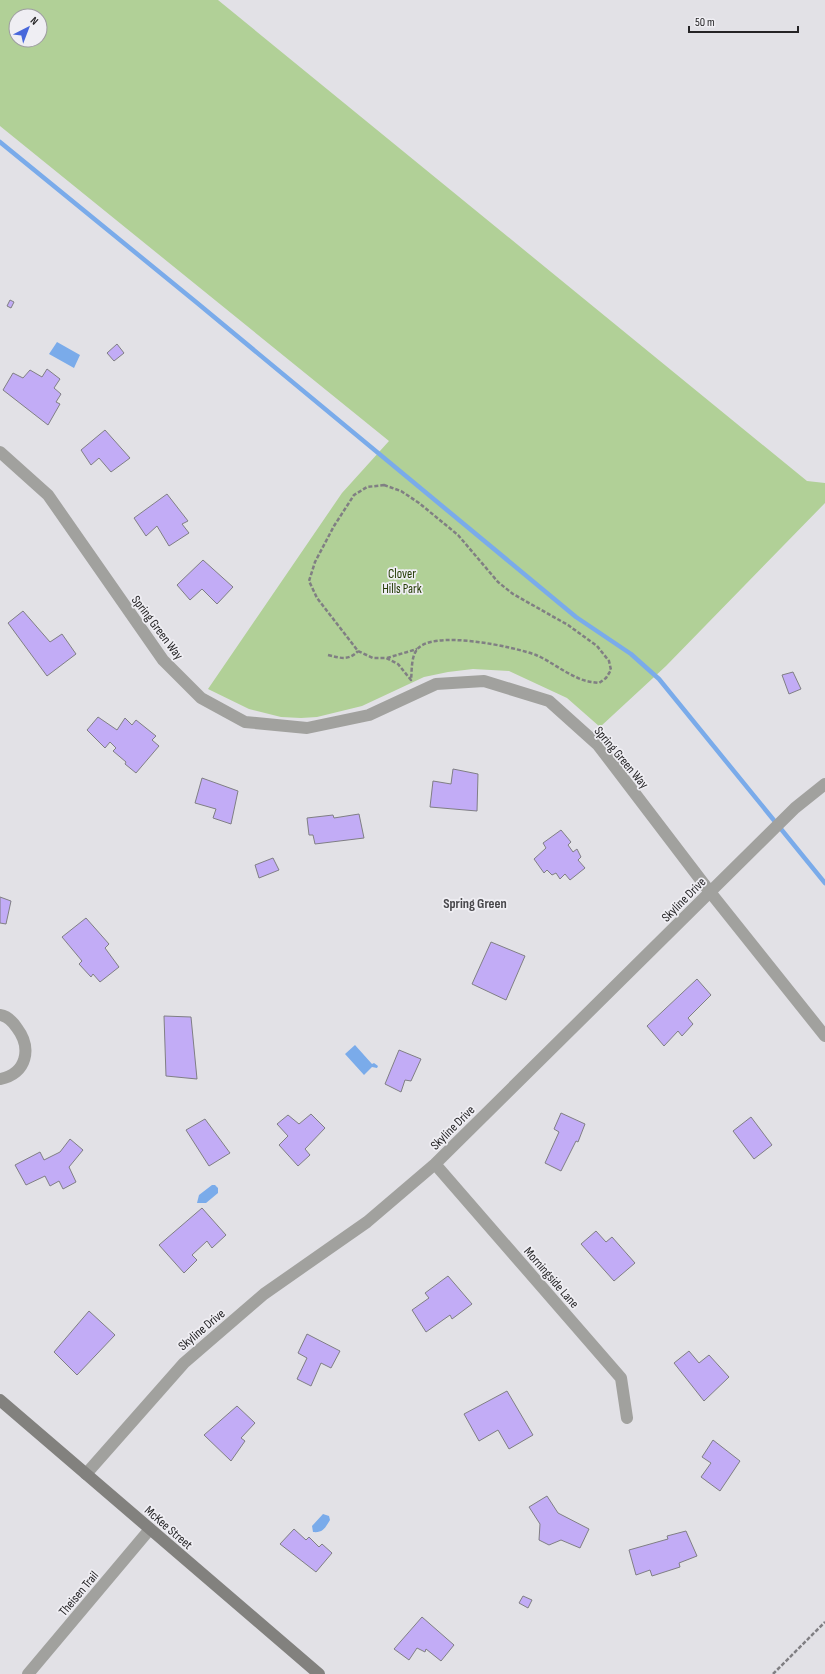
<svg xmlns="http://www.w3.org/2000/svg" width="825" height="1674" font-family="'Sofia Sans Condensed',sans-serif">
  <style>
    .green { fill: #b1d097; fill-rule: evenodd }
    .water { fill: #7aabea }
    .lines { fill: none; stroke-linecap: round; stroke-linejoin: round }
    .stream { stroke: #7aabea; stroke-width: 4.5 }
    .building { fill: #c2acf6; stroke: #807f84 }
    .path { stroke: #807f83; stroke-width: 2.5; stroke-dasharray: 4 2; stroke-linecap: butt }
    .street { stroke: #a1a19e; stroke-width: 12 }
    .secondary { stroke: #82817e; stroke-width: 12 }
    .labels { text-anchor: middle; stroke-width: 3.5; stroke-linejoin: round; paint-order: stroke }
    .park-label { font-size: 13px; fill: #243b05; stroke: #efeef3 }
    .street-label { font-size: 13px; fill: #252426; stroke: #efeef3 }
    .neighbourhood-label { font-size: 14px; font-weight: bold; fill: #48474b; stroke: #efeef3 }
  </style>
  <rect width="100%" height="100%" fill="#e2e1e6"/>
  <path class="green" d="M 0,0 L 218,0 L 807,481 L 825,483 L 825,503 L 666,666 L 600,727 L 567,698 L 509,671 L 473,669 L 448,672 L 424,677 L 362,706 L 317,717 L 301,718 L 281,717 L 249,709 L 208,689 L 342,493 L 389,441 L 0,126 ZM 16,16 L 40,16 L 40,40 L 16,40 Z"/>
  <path class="water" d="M 57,342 L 80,355 L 74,368 L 49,354 Z
    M 355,1045 L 372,1064 L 374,1063 L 378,1066 L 377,1068 L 372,1067 L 364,1075 L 345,1054 Z
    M 212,1185 L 215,1185 L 218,1188 L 218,1193 L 206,1203 L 197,1203 L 199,1195 Z
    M 323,1514 L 329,1516 L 330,1520 C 325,1528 323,1533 313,1532 L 312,1526 Z"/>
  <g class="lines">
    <path class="stream" d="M 0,142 L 196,302 L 576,617 L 631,654 L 659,679 L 825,883"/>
  </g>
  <path class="building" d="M 10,300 L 14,302 L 11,308 L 7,306 Z
    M 117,344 L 124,353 L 114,361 L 107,353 Z
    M 47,369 L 60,379 L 54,388 L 61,394 L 56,402 L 60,404 L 48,425 L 3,390 L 13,373 L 23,378 L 30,370 L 42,377 Z
    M 105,430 L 130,458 L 111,472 L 99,458 L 91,465 L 81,450 Z
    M 167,494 L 188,521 L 182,524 L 189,533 L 169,546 L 157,526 L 146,536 L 134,518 Z
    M 203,560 L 233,587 L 217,604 L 202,589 L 190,600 L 177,585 Z
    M 23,611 L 50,642 L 62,634 L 76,654 L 47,676 L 8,623 Z
    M 793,672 L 801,689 L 789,694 L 782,675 Z
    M 98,717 L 117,730 L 125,718 L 132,725 L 136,720 L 156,736 L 152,740 L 159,746 L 136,773 L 125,764 L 126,762 L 113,751 L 116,748 L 110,742 L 105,748 L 87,730 Z
    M 453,769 L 478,774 L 477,811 L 430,807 L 433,781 L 451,784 Z
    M 202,778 L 238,791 L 231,824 L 213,818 L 216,809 L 195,803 Z
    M 359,814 L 364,838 L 315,844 L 313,835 L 309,835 L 307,818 L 333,815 L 334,818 Z
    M 561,830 L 571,842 L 568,845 L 573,852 L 577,849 L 581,857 L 578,860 L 585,868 L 570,880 L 565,874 L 560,879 L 556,873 L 552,875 L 547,870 L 544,873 L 534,859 L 546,848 L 543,843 Z
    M 273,858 L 279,870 L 259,878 L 255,865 Z
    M 0,897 L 11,901 L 6,924 L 0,923 Z
    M 86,918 L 109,944 L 105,948 L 119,967 L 100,982 L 93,974 L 91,977 L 79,964 L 82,961 L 62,937 Z
    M 491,942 L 525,956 L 506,1000 L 472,984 Z
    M 697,979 L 711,995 L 688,1018 L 693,1024 L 682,1036 L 678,1031 L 664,1046 L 647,1026 Z
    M 164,1016 L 191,1017 L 197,1079 L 166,1076 Z
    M 399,1050 L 421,1059 L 411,1081 L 405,1080 L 401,1092 L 385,1084 Z
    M 561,1113 L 585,1124 L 578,1142 L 576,1141 L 561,1171 L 545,1163 L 559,1132 L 554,1129 Z
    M 311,1114 L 325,1128 L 305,1149 L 310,1155 L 298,1166 L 279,1145 L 288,1136 L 277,1124 L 288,1115 L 299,1124 Z
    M 751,1117 L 772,1145 L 754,1159 L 733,1131 Z
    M 205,1119 L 230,1153 L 209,1166 L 186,1130 Z
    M 70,1139 L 83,1150 L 69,1167 L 76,1182 L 63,1189 L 59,1181 L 50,1186 L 45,1176 L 26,1185 L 15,1165 L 40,1152 L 44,1160 L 60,1152 Z
    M 202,1208 L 226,1235 L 212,1248 L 207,1241 L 192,1255 L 197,1260 L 184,1273 L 159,1245 Z
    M 596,1231 L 606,1242 L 612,1237 L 635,1263 L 614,1281 L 581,1244 Z
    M 448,1276 L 472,1304 L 452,1319 L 450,1315 L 426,1332 L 412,1310 L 429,1298 L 425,1293 Z
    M 89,1311 L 115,1335 L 77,1375 L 54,1352 Z
    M 307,1334 L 340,1351 L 331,1368 L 321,1363 L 311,1386 L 297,1379 L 307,1358 L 298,1353 Z
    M 689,1351 L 699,1363 L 709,1355 L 729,1377 L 704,1401 L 674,1363 Z
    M 507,1391 L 533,1435 L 509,1449 L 498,1430 L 479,1441 L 464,1414 Z
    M 237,1406 L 255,1423 L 241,1438 L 245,1441 L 231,1461 L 204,1435 Z
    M 713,1440 L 740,1461 L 720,1491 L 701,1477 L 711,1463 L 702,1457 Z
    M 547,1496 L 558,1513 L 589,1529 L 580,1548 L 561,1540 L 549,1545 L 539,1540 L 540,1524 L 529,1507 Z
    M 294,1529 L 306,1540 L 309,1537 L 319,1547 L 322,1544 L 332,1553 L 316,1572 L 280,1544 Z
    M 686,1531 L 697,1556 L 679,1563 L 680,1567 L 652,1576 L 650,1570 L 636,1575 L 629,1550 L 668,1539 L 667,1536 Z
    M 523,1596 L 532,1600 L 528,1608 L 519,1603 Z
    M 422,1617 L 454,1645 L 441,1661 L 426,1649 L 425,1652 L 417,1648 L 409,1660 L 394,1649 Z"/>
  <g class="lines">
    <path class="path" d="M 384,485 L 401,491 L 419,503 L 458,535 L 498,582 L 513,594 L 568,625 L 597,646 L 609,661 L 611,670 L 606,678 L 599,683 C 591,682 583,681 576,677 C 562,671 550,661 536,655 C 515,647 429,628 416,651 C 411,659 412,671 411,680 L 398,664 L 386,658 L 373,658 L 358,651 L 317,598 L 309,581 L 315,562 L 334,526 L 354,495 L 367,487 Z
      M 328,655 C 340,658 349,661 358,651
      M 387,658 L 417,649
      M 773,1674 L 825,1622"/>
    <path class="street" d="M 0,452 L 48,495 L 163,660 L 201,698 L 245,722 L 307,728 L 369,715 L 436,684 L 484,681 L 549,701 L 598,745 L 710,892 L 825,1036
      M 0,1015 C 7,1016 13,1022 17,1028 C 32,1048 27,1074 0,1079
      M 435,1164 L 621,1378 L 627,1418
      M 86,1474 L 184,1363 L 264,1294 L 367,1222 L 435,1164 L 795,808 L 825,784
      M 28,1674 L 150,1529"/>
    <path class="secondary" d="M 0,1400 L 319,1674"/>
  </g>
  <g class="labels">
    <g class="park-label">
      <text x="402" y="578">Clover<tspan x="402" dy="15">Hills Park</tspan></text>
    </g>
    <g class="street-label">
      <text transform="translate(158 627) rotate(53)" y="5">Spring Green Way</text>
      <text transform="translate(622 757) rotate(50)" y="5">Spring Green Way</text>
      <text transform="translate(683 899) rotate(-45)" y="5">Skyline Drive</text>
      <text transform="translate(452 1127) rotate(-45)" y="5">Skyline Drive</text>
      <text transform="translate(552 1277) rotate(49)" y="5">Morningside Lane</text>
      <text transform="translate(201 1329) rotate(-40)" y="5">Skyline Drive</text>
      <text transform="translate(169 1527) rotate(41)" y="5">McKee Street</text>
      <text transform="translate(78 1593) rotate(-50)" y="5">Theisen Trail</text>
    </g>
    <g class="neighbourhood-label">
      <text x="475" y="908">Spring Green</text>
    </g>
  </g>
  <g transform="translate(28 28) rotate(42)"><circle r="19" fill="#efeef3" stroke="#9e9da1"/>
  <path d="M0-3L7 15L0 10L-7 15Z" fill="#4767db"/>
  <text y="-6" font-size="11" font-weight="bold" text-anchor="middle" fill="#252426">N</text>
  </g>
  <path d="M689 26v6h109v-6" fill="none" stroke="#252426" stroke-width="2"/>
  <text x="695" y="26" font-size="12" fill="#252426" stroke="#efeef3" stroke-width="3" paint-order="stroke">50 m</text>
</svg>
